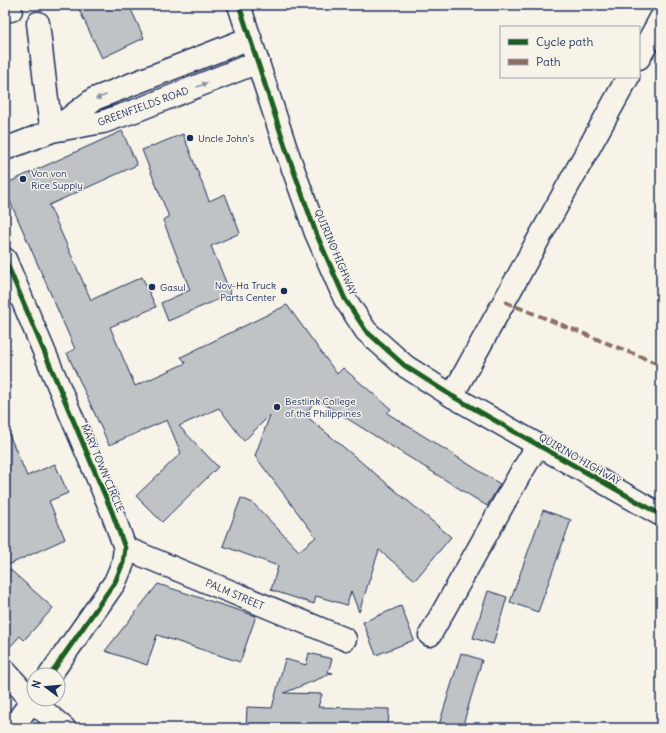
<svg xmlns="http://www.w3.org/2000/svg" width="666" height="733" font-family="Delius,sans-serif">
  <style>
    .building { fill: #c0c3c5; stroke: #1b2f5e }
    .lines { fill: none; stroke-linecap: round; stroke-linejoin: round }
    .minor-casing { stroke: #1b2f5e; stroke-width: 25 }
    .major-casing { stroke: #1b2f5e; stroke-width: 25 }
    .minor { stroke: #f7f3e8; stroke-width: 22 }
    .major { stroke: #f7f3e8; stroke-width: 22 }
    .quiet { stroke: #8d6e63; stroke-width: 4; stroke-dasharray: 8 4; stroke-linecap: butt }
    .cycleway-casing { stroke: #f7f3e8; stroke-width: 8 }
    .cycleway { stroke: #1b5e20; stroke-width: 5 }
    .oneway { fill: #8991a3 }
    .poi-dot { fill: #1b2f5e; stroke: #f7f3e8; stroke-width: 1.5 }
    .labels { text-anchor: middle; stroke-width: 3; stroke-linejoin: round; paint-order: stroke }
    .street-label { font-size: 10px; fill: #1b2f5e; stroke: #f7f3e8 }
    .poi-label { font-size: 10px; fill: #1b2f5e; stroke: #f7f3e8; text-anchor: start }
  </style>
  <rect width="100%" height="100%" fill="#f7f3e8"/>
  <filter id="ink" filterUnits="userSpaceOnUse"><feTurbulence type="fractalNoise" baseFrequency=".025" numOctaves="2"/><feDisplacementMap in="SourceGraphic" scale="8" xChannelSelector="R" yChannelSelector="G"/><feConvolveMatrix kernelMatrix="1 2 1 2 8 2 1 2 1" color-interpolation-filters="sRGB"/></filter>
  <g filter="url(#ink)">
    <path class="building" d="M 77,5 L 129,5 L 144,38 L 102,58 Z
      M 122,131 L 137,165 L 49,205 L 91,300 L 142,277 L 156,307 L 110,327 L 135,386 L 186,363 L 181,357 L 287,305 L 337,374 L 343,368 L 391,409 L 387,413 L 500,484 L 487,506 L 316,399 L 305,415 L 451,537 L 415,580 L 379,550 L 359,612 L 351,591 L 347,605 L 316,596 L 314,604 L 271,590 L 278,566 L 223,546 L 241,498 L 253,503 L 299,551 L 316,537 L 255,456 L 270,415 L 244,441 L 219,408 L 179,426 L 218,467 L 162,522 L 136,496 L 181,453 L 167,420 L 109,445 L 67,353 L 75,349 L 5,190 L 5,184 Z
      M 183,134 L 209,201 L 225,194 L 240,233 L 211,246 L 231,294 L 168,321 L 161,303 L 190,290 L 163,220 L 169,217 L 142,150 Z
      M 5,425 L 27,476 L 55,464 L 68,493 L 49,501 L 65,539 L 6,566 L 53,608 L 24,640 L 20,636 L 5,652 Z
      M 543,510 L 571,520 L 538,612 L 510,602 Z
      M 158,584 L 256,616 L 240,662 L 157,635 L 147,665 L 105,651 Z
      M 488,591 L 507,597 L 493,644 L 473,638 Z
      M 401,606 L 414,640 L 376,655 L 363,622 Z
      M 309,653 L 332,659 L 328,672 L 333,673 L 284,693 L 322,694 L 318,707 L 389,709 L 388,728 L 246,728 L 247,707 L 272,708 L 285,659 L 306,665 Z
      M 461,653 L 482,660 L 462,728 L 438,728 Z"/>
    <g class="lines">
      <g class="minor-casing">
        <path id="minor" d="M 8,5 L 11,10
          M 38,23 L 47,99 L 52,131
          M 639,58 L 661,18
          M 55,129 L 94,99 L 250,38
          M 5,149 L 52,131 L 103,122 L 140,109 L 258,62
          M 5,259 L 112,512 L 125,548 L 123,563 L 115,582 L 50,675
          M 452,396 L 628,77
          M 125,548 L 345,639
          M 430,635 L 519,476 L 538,445
          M 5,671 L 32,701 L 64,728
          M 12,728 L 34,698"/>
      </g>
      <g class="major-casing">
        <path id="major" d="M 239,5 L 286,149 L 316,233 L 345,299 L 366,331 L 405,366 L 452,396 L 661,515"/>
      </g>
      <use href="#minor" class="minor"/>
      <use href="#major" class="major"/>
      <path class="quiet" d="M 505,302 L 661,365"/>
      <g class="cycleway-casing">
        <path id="cycleway" d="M 239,5 L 286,149 L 316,233 L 345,299 L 366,331 L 405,366 L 452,396 L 661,515
          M 5,259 L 112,512 L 125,548 L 123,563 L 115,582 L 50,675"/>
      </g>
      <use href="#cycleway" class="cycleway"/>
    </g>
    <defs><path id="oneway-solid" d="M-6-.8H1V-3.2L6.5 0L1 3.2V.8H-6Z"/></defs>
    <g class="oneway">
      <use href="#oneway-solid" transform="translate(202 85) rotate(-22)"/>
      <use href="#oneway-solid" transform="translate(101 97) rotate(160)"/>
    </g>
  </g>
  <g class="poi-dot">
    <circle cx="190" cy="138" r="4"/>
    <circle cx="23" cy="179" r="4"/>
    <circle cx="152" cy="287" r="4"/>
    <circle cx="284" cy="291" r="4"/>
    <circle cx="277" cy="407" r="4"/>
  </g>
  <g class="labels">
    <g class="street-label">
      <text transform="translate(143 106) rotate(-20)" y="4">GREENFIELDS ROAD</text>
      <text transform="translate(336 252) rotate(67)" y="4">QUIRINO HIGHWAY</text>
      <text transform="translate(580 459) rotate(30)" y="4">QUIRINO HIGHWAY</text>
      <text transform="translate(103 468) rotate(67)" y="4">MARY TOWN CIRCLE</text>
      <text transform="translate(235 594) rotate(23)" y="4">PALM STREET</text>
    </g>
    <g class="poi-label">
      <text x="198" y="142">Uncle John's</text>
      <text x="31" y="177">Von von<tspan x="31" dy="12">Rice Supply</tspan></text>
      <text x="276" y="289" text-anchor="end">Nov-Ha Truck<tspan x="276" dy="12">Parts Center</tspan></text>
      <text x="160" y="291">Gasul</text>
      <text x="285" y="405">Bestlink College<tspan x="285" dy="12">of the Philippines</tspan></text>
    </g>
  </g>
  <rect width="666" height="733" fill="none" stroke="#f7f3e8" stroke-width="20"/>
  <rect x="10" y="10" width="646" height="713" fill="none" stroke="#1b2f5e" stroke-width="1.5" filter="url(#ink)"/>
  <rect x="500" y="26" width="140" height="52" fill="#f7f3e8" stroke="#9fa5b1"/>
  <rect x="508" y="39" width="20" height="6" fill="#1b5e20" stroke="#9fa5b1"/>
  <text x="536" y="46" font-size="12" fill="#1b2f5e">Cycle path</text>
  <rect x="508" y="59" width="20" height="6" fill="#8d6e63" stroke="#9fa5b1"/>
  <text x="536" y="66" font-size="12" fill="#1b2f5e">Path</text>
  <g transform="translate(46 687) rotate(286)"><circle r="19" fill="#f7f3e8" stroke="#9fa5b1"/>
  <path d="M0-3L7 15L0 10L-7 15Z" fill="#1b2f5e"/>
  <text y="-6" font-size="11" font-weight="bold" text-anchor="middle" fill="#1b2f5e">N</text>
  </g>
</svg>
